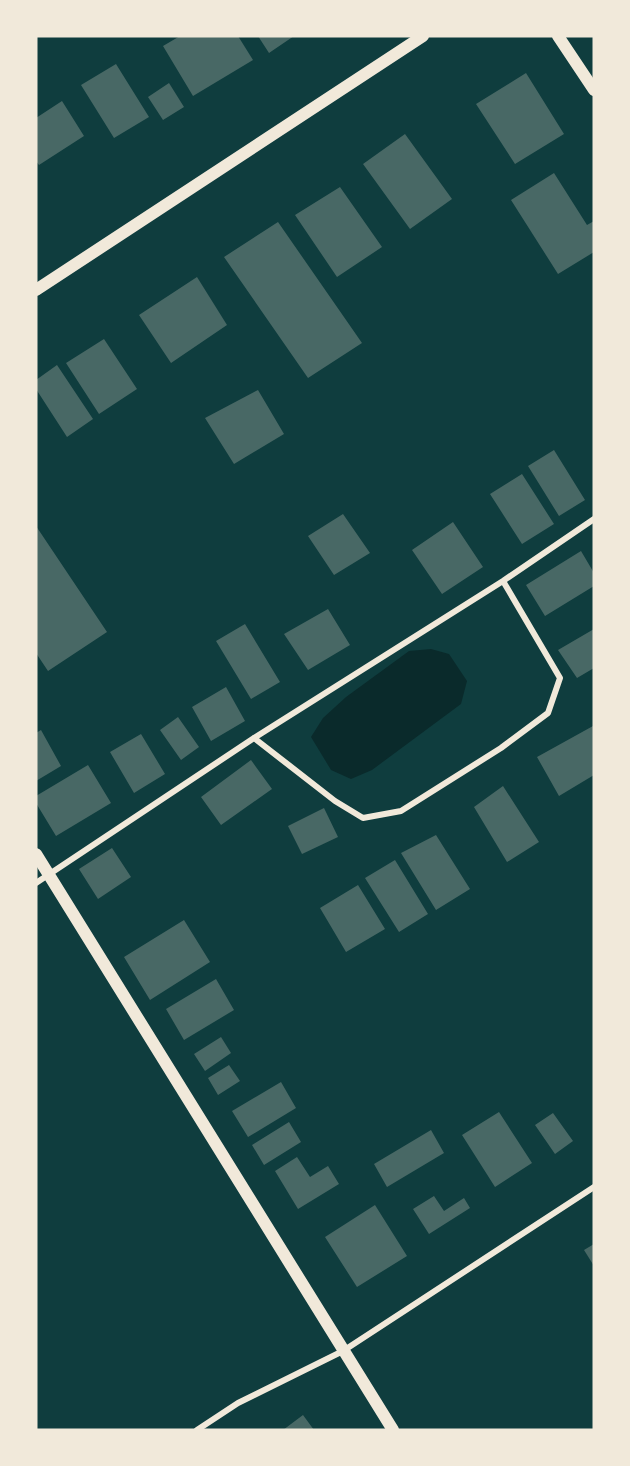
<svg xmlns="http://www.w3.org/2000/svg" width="630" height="1466" font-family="'PT Sans',sans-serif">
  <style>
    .water { fill: #0a2a2b }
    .building { fill: #486865 }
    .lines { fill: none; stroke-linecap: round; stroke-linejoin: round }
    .minor { stroke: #f1e9da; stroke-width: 6 }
    .secondary { stroke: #f1e9da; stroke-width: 12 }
  </style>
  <rect width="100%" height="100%" fill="#0f3d3e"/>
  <path class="water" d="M 431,649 L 449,654 L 467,681 L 461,704 L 372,770 L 351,779 L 331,770 L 311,737 L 323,718 L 346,697 L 409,651 Z"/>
  <path class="building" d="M 180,36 L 238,36 L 253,60 L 193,96 L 163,46 Z
    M 258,36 L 294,36 L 269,53 Z
    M 116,64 L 149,117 L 114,138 L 81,85 Z
    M 526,73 L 564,134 L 515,164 L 476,104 Z
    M 169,83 L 184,107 L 163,120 L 148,97 Z
    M 62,101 L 84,136 L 39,165 L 36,161 L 36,118 Z
    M 405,134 L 452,199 L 410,229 L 363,164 Z
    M 554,173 L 587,225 L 594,221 L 594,252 L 558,274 L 511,200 Z
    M 340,187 L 382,247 L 337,277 L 295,215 Z
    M 278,222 L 362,343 L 308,378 L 224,257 Z
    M 197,277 L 227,325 L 171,363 L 139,315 Z
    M 104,339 L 137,389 L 99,414 L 66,363 Z
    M 57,365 L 93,419 L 67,437 L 36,389 L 36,380 Z
    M 258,390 L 284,434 L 234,464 L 205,418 Z
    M 554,450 L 585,500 L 559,516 L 528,466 Z
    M 522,474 L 554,524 L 522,544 L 490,494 Z
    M 343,514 L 370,553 L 334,575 L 308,536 Z
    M 453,522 L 483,567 L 442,594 L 412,550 Z
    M 36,526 L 107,632 L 48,671 L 36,653 Z
    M 581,551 L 594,573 L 594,586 L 545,616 L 526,585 Z
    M 328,609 L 350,645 L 308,670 L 284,634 Z
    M 245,624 L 280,682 L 251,699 L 216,641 Z
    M 594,629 L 594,668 L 577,678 L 558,650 Z
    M 226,687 L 245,721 L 211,741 L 192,707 Z
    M 178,717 L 199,747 L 181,760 L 160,730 Z
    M 593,726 L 594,775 L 559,796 L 537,757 Z
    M 41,730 L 61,766 L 36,781 L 36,733 Z
    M 141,734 L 165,774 L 134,793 L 110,752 Z
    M 251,760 L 272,789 L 221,825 L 201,797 Z
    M 88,765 L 111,803 L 56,836 L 36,803 L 36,796 Z
    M 503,786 L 539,842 L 507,862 L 474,807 Z
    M 324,808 L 338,837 L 302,854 L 288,826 Z
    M 436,835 L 470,889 L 436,910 L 401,853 Z
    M 112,848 L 131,877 L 98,899 L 79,869 Z
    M 395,860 L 428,914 L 399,932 L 365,878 Z
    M 358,885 L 385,929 L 346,952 L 320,908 Z
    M 184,920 L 210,962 L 150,1000 L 124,957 Z
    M 216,979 L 234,1010 L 184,1040 L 166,1009 Z
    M 221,1037 L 231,1053 L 205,1071 L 194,1054 Z
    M 229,1065 L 240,1081 L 218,1095 L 208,1078 Z
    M 281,1082 L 296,1108 L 248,1137 L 232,1111 Z
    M 499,1112 L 532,1163 L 495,1187 L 462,1135 Z
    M 553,1113 L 573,1141 L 555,1154 L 535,1125 Z
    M 289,1122 L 301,1142 L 264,1165 L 252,1145 Z
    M 431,1130 L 444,1153 L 387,1187 L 374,1164 Z
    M 297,1157 L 310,1177 L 328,1166 L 339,1184 L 298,1209 L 275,1171 Z
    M 434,1196 L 444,1211 L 464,1198 L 470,1208 L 429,1234 L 413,1209 Z
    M 375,1205 L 407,1256 L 357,1287 L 325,1237 Z
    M 594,1244 L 594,1266 L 584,1250 Z
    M 303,1415 L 314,1430 L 283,1430 Z"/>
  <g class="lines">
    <path class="minor" d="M 254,738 L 335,801 L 363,818 L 401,811 L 501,748 L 548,713 L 560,678 L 503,581
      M 36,883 L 254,738 L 503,581 L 594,519
      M 197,1430 L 238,1403 L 343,1351 L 594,1187"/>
    <path class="secondary" d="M 558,36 L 594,90
      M 36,290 L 423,36
      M 36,854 L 393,1430"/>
  </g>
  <rect width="630" height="1466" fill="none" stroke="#f1e9da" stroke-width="75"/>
</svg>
